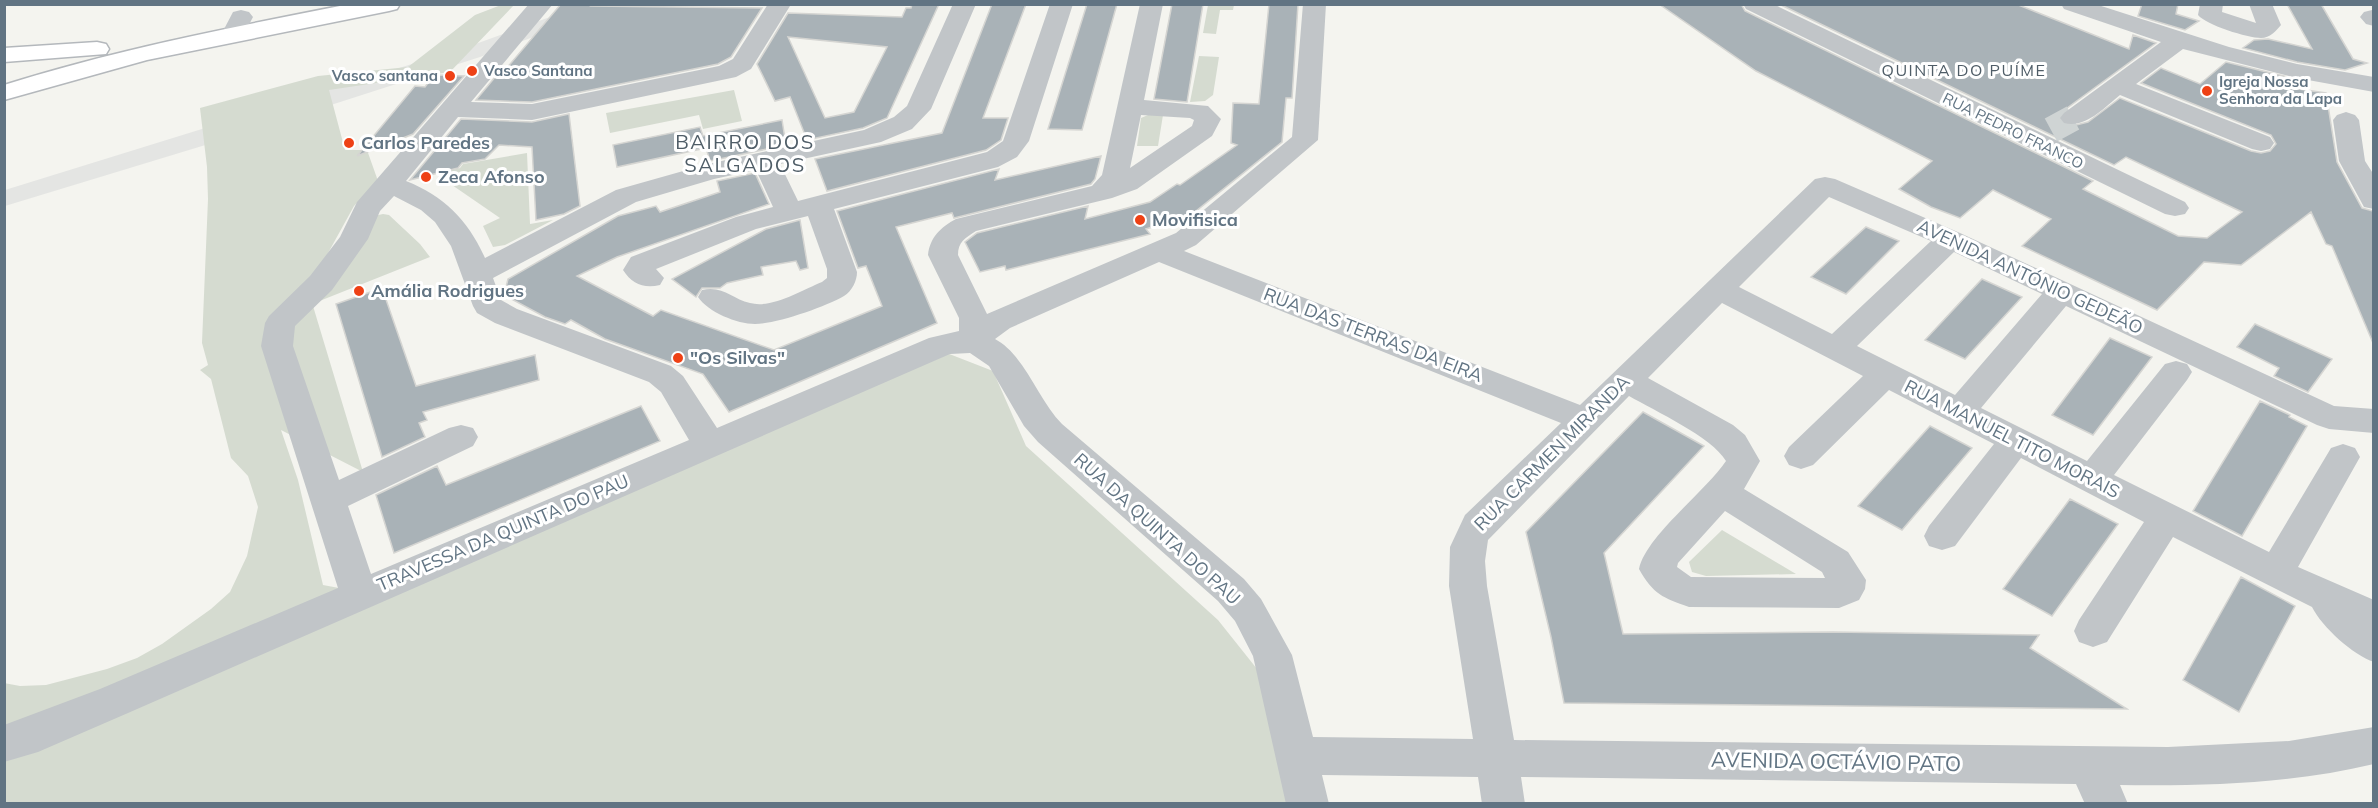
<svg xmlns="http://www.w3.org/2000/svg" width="2378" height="808" font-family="Mulish,sans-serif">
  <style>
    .built { fill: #e4e5e3 }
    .green { fill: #d5dbd0 }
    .building { fill: #a9b2b7; stroke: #d5d5d2; stroke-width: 1.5; fill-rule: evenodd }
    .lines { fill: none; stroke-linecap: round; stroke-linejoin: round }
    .minor-tunnel { stroke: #cfd4d4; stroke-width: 26; stroke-dasharray: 26 13; stroke-linecap: butt }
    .major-casing { stroke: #b4b8bc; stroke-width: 3 }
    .minor { fill: #c1c5c8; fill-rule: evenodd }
    .major { fill: #fff; fill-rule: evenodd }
    .poi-dot { fill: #ee4115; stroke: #fff; stroke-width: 2 }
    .labels { text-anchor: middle; stroke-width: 6; stroke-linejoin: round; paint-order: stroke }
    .far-poi-label { font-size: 15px; font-weight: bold; fill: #617483; stroke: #fff; text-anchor: start }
    .far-street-label { font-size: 15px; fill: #617483; stroke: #fff }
    .far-neighbourhood-label { font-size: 16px; letter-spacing: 1.5px; fill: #4f5d67; stroke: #fff }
    .poi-label { font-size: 18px; font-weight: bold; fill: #617483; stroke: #fff; text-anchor: start }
    .street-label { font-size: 18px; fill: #617483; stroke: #fff }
    .neighbourhood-label { font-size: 20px; letter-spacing: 1.5px; fill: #4f5d67; stroke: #fff }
    .near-street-label { font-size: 21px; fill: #617483; stroke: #fff }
  </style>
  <rect width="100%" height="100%" fill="#f4f4ef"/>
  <path class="built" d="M 583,5 L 618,5 L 480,57 L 235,136 L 5,206 L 5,190 L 470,46 Z"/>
  <path class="green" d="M 501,5 L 514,5 L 450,72 L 329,90 L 345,150 L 367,150 L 378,181 L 354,206 L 306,293 L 313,306 L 363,472 L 281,430 L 298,480 L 323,585 L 387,597 L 939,350 L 993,371 L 1026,446 L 1218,620 L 1265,679 L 1289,803 L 5,803 L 4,683 L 20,686 L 46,685 L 107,669 L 137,658 L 162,644 L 211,609 L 230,592 L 247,556 L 258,507 L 248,476 L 231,458 L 211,379 L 200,370 L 208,365 L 202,343 L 208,199 L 207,167 L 200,108 L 318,76 L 408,67 L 475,15 Z
    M 1208,5 L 1234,5 L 1233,10 L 1220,10 L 1216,34 L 1203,33 Z
    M 1199,56 L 1219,57 L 1213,95 L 1205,101 L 1190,102 Z
    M 734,90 L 742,121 L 703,129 L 699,115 L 610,133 L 606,113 Z
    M 1148,115 L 1163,115 L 1158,146 L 1137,146 L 1141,118 Z
    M 527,153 L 530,224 L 553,220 L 505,245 L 493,247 L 483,226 L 500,218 L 436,174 L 460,168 L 463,164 Z
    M 383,214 L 389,215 L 420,244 L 430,257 L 312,304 L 374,216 Z
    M 1722,530 L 1796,574 L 1706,576 L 1692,572 L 1689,562 Z"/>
  <path class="building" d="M 561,4 L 593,4 L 591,6 L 762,8 L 731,57 L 718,64 L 532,102 L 476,100 L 496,76 L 500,76 Z
    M 912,4 L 939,4 L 887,118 L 863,128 L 807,140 L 790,97 L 775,101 L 757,64 L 788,13 L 902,17 L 906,8 L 911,8 ZM 788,37 L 887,47 L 854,112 L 825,118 Z
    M 992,4 L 1026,4 L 983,118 L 1008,118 L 1001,140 L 986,150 L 827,191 L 815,159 L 942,133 Z
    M 1087,4 L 1117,4 L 1082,130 L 1048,129 Z
    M 1172,4 L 1203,4 L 1187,102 L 1154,99 Z
    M 1269,4 L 1298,4 L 1292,98 L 1286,98 L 1282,142 L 1191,215 L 1146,229 L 1150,234 L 1006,270 L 1005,266 L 980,272 L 965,242 L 977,233 L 1088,206 L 1085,219 L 1150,202 L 1177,184 L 1180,185 L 1237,145 L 1231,143 L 1233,103 L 1259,104 Z
    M 1659,4 L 1741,4 L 1745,11 L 2093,181 L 2083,189 L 2178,236 L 2207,238 L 2242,212 L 2126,157 L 2114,165 L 1779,4 L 2016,4 L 2129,49 L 2133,35 L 2156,43 L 2063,111 L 2058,118 L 2064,125 L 2072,126 L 2088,122 L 2120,98 L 2251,151 L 2261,153 L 2270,151 L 2276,144 L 2271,135 L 2141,83 L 2161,68 L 2200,84 L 2226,62 L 2308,82 L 2292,88 L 2326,93 L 2337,162 L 2362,208 L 2373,211 L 2373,343 L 2332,246 L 2326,244 L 2311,212 L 2241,265 L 2204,262 L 2157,310 L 2022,246 L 2051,219 L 1993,190 L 1960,218 L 1931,207 L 1899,189 L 1932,161 L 1756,71 Z
    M 2142,4 L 2178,4 L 2176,14 L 2199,21 L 2185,30 L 2138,16 Z
    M 2287,4 L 2321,4 L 2353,59 L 2367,63 L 2345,70 L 2297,62 L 2243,48 L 2254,40 L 2268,39 L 2312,49 Z
    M 434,75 L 464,76 L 413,134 L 357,156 L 415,86 L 425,87 Z
    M 569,114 L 580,206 L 564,214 L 536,220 L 532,147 L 499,145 L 485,159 L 462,163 L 458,168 L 410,180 L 461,119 L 532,122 Z
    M 782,120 L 786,145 L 710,161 L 706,148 L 617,167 L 613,145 L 700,127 L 703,136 Z
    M 1101,156 L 1095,179 L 1091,184 L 954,218 L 952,213 L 896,227 L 937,323 L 729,412 L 703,374 L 605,339 L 571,320 L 565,324 L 545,317 L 504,295 L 508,279 L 618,216 L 656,206 L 660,212 L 720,192 L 717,181 L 755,173 L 769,204 L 617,257 L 577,276 L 653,316 L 661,310 L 774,350 L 882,306 L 866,266 L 858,268 L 837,211 L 999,169 L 995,180 Z
    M 800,220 L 808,268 L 800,270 L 796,261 L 761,267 L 763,275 L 727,283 L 720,288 L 702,288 L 696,297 L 672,279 L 766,229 Z
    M 1866,227 L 1899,241 L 1846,294 L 1811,277 Z
    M 1982,279 L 2022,297 L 1965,359 L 1925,340 Z
    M 382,288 L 416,386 L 535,355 L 539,380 L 423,412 L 427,420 L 419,423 L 425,437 L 382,457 L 336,304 Z
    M 2255,324 L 2332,359 L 2308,392 L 2274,376 L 2279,368 L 2237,347 Z
    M 2110,338 L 2152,357 L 2093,435 L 2052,415 Z
    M 2260,401 L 2290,415 L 2289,417 L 2307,426 L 2242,536 L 2193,511 Z
    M 641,406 L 660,441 L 394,553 L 376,495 L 437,466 L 446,485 Z
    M 1643,412 L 1704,446 L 1604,553 L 1623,634 L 1833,632 L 2039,635 L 2030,648 L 2127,709 L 1564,703 L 1551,637 L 1526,532 Z
    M 1930,426 L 1972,448 L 1902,530 L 1858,506 Z
    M 2070,499 L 2118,524 L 2052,616 L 2003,589 Z
    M 2241,577 L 2295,606 L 2239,712 L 2183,680 Z"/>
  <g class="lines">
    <path class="minor-tunnel" d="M 2051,130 L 2073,118"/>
    <g class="major-casing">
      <path id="major" d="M 350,4 L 400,4 L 397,9 L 389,11 L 147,60 L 4,100 L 4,85 C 118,49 233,27 350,4 Z
        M 97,42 L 106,44 L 109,49 L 106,54 L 4,62 L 4,48 Z"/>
    </g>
    <path class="minor" d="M 529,4 L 553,4 L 471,102 L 532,104 L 719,66 L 733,59 L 768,4 L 790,6 L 751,69 L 736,77 L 532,120 L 458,117 L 406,181 C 444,196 468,220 485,258 L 616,190 L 708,164 L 864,130 L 894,117 L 907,106 L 953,4 L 976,4 L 931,109 L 912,129 L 881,142 L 780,164 L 798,201 L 987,152 L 1003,141 L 1050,4 L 1073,4 L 1029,141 L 1017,157 L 998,167 L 834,209 L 857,272 C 857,281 852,291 844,296 C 825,307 776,324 755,324 C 737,324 708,312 698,297 L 702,290 C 723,285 732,299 750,303 C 772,309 802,290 822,282 L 827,278 L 827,269 L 808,216 L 756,229 L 656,269 L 664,278 L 660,285 C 644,289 632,284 623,270 L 631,257 L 736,217 L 773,207 L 756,170 L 714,179 L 636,202 L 493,278 L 501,300 L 517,309 L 671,366 L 683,376 L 717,428 L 929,338 L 959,331 L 959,318 L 928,255 C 930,237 941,227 956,219 L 1092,186 L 1102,175 L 1140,4 L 1163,4 L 1144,100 L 1208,106 L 1221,119 L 1212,136 L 1137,189 L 1112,198 L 976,231 C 965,238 958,242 958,255 L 987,314 L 1176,233 L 1292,137 L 1303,4 L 1326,4 L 1318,140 L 1196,245 L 1184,251 L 1580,405 L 1815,179 L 1825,177 L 1835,179 L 1960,233 L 2334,406 L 2374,409 L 2374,433 L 2329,429 L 2317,425 L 2066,306 L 1981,408 L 2087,461 L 2165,364 L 2176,361 L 2187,364 L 2192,372 L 2187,380 L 2114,475 L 2269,552 L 2331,448 L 2343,444 L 2355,448 L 2360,457 L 2298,567 L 2374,600 L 2374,662 C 2353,655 2322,627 2312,607 L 2173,537 L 2107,642 L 2093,647 L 2079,642 L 2074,631 L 2079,620 L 2144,522 L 2021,458 L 1955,546 L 1942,550 L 1929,546 L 1924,536 L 1929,526 L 1994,444 L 1889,390 L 1813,465 L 1801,469 L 1789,465 L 1784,456 L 1789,447 L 1863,376 L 1722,303 L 1648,378 L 1733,425 L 1745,435 L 1760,461 L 1744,489 L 1848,552 L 1866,580 L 1865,589 L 1859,600 L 1839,608 L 1689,607 C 1663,598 1653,594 1639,569 C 1646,536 1705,492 1726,461 C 1712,437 1655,411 1629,396 L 1488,540 L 1485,561 L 1487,586 L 1514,740 L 2168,747 L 2289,741 L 2374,727 L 2374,764 C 2290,784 2205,786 2120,785 L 2128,804 L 2085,804 L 2076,784 L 1521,777 L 1525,804 L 1482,804 L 1478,777 L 1322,775 L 1329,804 L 1286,804 L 1253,656 L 1235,621 L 1218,601 L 1038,442 L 1024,426 L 989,366 L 970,353 L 950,354 L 128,713 L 38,752 L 4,762 L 4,725 L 100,689 L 338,588 L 261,346 L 265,323 L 269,316 L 310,276 L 340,237 L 357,202 ZM 1141,115 L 1190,118 L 1194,120 L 1192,126 L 1130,168 ZM 394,196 L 421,210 L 435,222 L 451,246 L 473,306 L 477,313 L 495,323 L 649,382 L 661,392 L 689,440 L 371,574 L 348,506 L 473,446 L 478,437 L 473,428 L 461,425 L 449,428 L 339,480 L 293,346 L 295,326 L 332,290 L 368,239 L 380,211 ZM 1829,197 L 1931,241 L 1832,334 L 1739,287 ZM 1954,252 L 2042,294 L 1955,395 L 1857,346 ZM 1159,262 L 1561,423 L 1465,515 L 1450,547 L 1449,586 L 1473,739 L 1313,737 L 1292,655 L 1261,599 L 1244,579 L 1062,424 C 1038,400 1025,355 995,339 L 1010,328 ZM 1725,511 L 1822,572 L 1825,578 L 1691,577 L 1677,567 L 1678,563 Z
      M 1743,4 L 1773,4 L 2185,202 L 2189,208 L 2185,214 L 2175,216 L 2165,214 L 1746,9 Z
      M 2061,4 L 2095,4 L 2229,47 L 2297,64 L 2374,77 L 2374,92 L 2297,78 L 2183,49 L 2136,84 L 2270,137 L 2274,143 L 2270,149 L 2261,151 L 2252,149 L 2120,95 C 2104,108 2085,129 2064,123 L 2060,118 L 2064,113 L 2161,42 L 2064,9 Z
      M 2200,4 L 2223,4 L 2222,12 L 2256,23 L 2249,4 L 2272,4 L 2281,25 C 2276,31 2270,38 2261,38 C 2248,38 2206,25 2198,15 Z
      M 241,10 L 249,12 L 253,17 L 242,38 L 234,40 L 226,38 L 222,33 L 233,12 Z
      M 2372,10 L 2374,10 L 2374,26 L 2366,24 L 2360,17 L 2364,12 Z
      M 2346,112 L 2355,115 L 2359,120 L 2365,161 L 2374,175 L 2374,209 L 2364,207 L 2339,161 L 2333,120 L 2337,115 Z"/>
    <use href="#major" class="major"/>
  </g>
  <g class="poi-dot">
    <circle cx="472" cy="71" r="6"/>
    <circle cx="450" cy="76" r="6"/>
    <circle cx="2207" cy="91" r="6"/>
    <circle cx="349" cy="143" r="6"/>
    <circle cx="426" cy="177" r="6"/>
    <circle cx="1140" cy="220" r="6"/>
    <circle cx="359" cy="291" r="6"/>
    <circle cx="678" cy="358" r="6"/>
  </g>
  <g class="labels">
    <g class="far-poi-label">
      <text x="484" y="76">Vasco Santana</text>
      <text x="438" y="81" text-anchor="end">Vasco santana</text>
      <text x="2219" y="87">Igreja Nossa<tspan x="2219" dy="17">Senhora da Lapa</tspan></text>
    </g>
    <g class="far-street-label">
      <text transform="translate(2013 131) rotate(26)" y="5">RUA PEDRO FRANCO</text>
    </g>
    <g class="far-neighbourhood-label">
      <text x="1964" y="76">QUINTA DO PUÍME</text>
    </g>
    <g class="poi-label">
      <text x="361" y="149">Carlos Paredes</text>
      <text x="438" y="183">Zeca Afonso</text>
      <text x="1152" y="226">Movifisica</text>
      <text x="371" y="297">Amália Rodrigues</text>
      <text x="690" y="364">"Os Silvas"</text>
    </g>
    <g class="street-label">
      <text transform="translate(2030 277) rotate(25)" y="6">AVENIDA ANTÓNIO GEDEÃO</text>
      <text transform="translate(1373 335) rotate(21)" y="6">RUA DAS TERRAS DA EIRA</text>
      <text transform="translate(2012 439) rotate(27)" y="6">RUA MANUEL TITO MORAIS</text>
      <text transform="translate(1552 453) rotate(-45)" y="6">RUA CARMEN MIRANDA</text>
      <text transform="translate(1157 529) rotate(42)" y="6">RUA DA QUINTA DO PAU</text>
      <text transform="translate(503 533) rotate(-23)" y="6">TRAVESSA DA QUINTA DO PAU</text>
    </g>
    <g class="neighbourhood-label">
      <text x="745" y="149">BAIRRO DOS<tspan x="745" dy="23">SALGADOS</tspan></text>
    </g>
    <g class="near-street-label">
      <text transform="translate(1836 762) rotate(1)" y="7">AVENIDA OCTÁVIO PATO</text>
    </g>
  </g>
  <rect width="2378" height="808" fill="none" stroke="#617483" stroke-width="12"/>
</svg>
